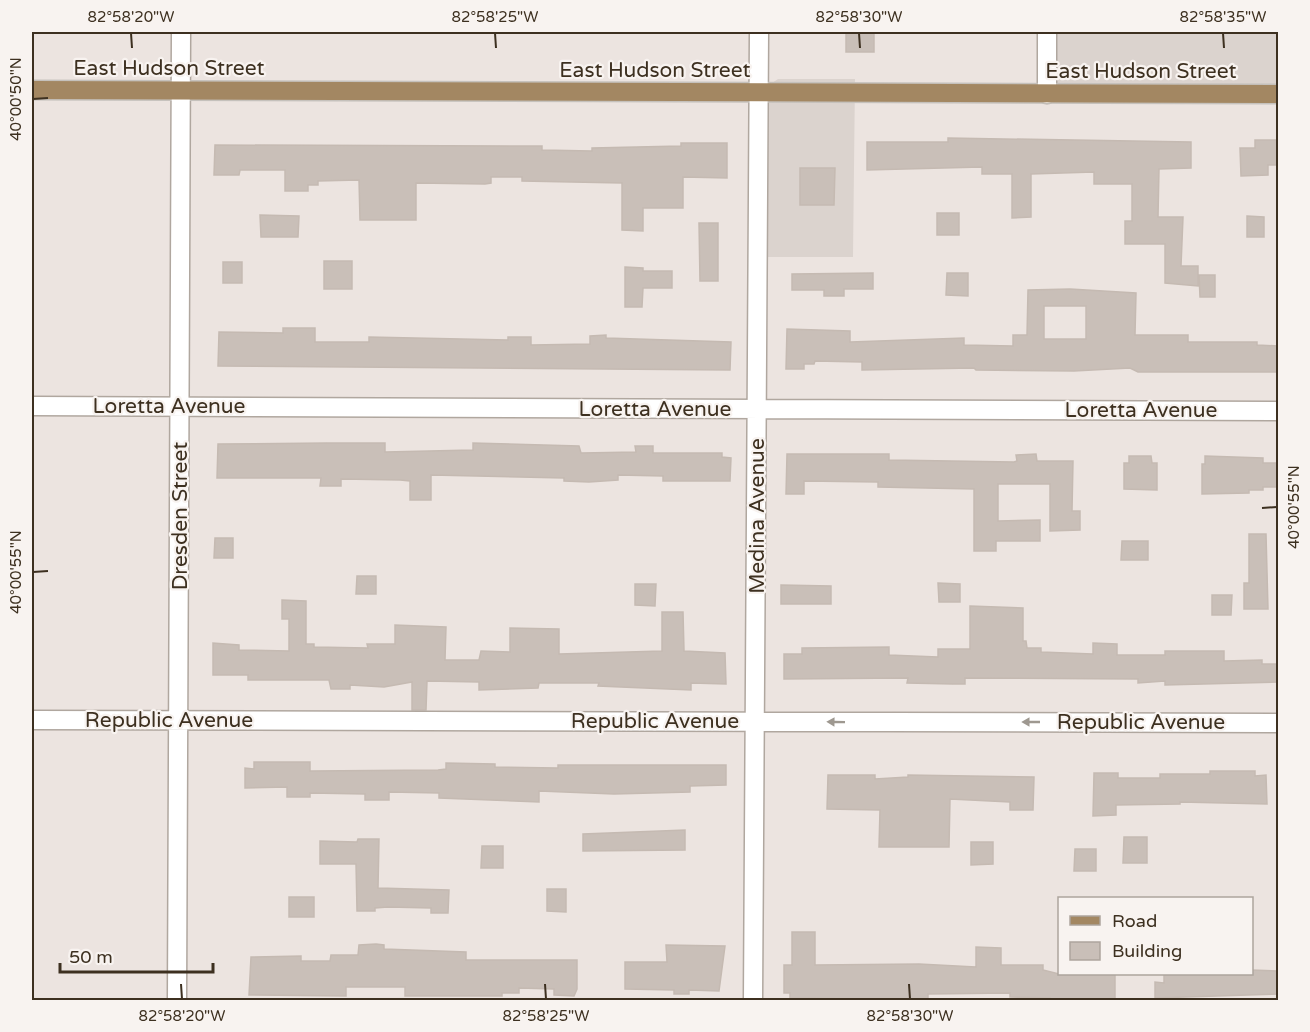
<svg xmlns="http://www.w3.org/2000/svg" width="1310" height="1032" font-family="'Varela Round',sans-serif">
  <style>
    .built { fill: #dbd3ce }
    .building { fill: #c9bfb8; stroke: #c5bab2; stroke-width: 1.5; fill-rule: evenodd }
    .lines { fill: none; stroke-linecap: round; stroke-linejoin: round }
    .minor-casing { stroke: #b0a79f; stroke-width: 21 }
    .major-casing { stroke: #c5c1bc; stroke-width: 21 }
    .minor { stroke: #fff; stroke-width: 18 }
    .major { stroke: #a38762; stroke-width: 18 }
    .oneway { fill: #9e9890 }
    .ticks { fill: none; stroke: #3d3020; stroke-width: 2 }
    .labels { text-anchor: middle; stroke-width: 4.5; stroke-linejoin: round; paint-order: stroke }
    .street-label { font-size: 21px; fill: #3d3020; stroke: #f8f3f0 }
    .neatline { fill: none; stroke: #3d3020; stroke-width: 2 }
    .ticks-label { font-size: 15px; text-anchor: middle; fill: #3d3020 }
  </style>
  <rect width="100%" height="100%" fill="#ece4e0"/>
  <path class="built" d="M 1048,32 L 1278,32 L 1278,93 L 1047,95 Z
    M 778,79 L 855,79 L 853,257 L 758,257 L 754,95 Z"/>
  <path class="building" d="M 846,32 L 874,32 L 874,52 L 846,52 Z
    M 948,138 L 1191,142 L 1191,168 L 1159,169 L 1158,217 L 1183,217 L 1181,266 L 1198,266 L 1198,286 L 1165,283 L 1165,244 L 1125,244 L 1125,221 L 1132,221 L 1132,184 L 1094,184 L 1094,172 L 1031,174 L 1031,217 L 1012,218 L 1012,174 L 982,174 L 982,167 L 867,170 L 867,142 L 948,142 Z
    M 1255,140 L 1278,140 L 1278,165 L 1268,165 L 1268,175 L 1241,176 L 1240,148 L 1255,148 Z
    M 681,143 L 727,143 L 727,178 L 683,177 L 683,208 L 643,208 L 643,231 L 622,230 L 622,183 L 522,181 L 522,177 L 491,177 L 491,183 L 485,184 L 416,183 L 416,220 L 360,220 L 359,180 L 318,181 L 318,185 L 308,185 L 308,191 L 285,191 L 285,170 L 240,170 L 239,175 L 214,175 L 215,145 L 542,146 L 542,150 L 592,151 L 592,148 L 681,146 Z
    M 800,168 L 835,168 L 834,205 L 800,205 Z
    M 937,213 L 959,213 L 959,235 L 937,235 Z
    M 260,215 L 299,216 L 298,237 L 261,237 Z
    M 1247,216 L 1264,217 L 1264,237 L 1247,237 Z
    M 699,223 L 718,223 L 718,281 L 700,281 Z
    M 324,261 L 352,261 L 352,289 L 324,289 Z
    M 223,262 L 242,262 L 242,283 L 223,283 Z
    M 625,267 L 643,268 L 643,271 L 672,271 L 672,288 L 643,288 L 642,307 L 625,307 Z
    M 873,273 L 873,289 L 844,289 L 844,296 L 824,296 L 824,290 L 792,290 L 792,274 Z
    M 947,273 L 968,273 L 968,296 L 946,295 Z
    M 1199,275 L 1215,275 L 1215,297 L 1200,297 Z
    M 1070,289 L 1136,293 L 1135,335 L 1188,335 L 1188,342 L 1257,342 L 1257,345 L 1278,346 L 1278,372 L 1138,372 L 1130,368 L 1074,371 L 976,370 L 974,368 L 862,370 L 862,362 L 815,361 L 814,364 L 804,364 L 804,369 L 786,369 L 787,329 L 850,331 L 850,342 L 964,338 L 964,345 L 1013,346 L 1013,335 L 1027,335 L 1028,290 ZM 1044,306 L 1086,306 L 1086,339 L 1044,339 Z
    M 283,328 L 315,328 L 315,342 L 369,342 L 369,337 L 508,340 L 508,337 L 531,337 L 531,345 L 590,344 L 590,336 L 606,335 L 606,338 L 731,342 L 730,370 L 218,366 L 219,332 L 283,333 Z
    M 327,443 L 385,443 L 385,452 L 473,450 L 473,443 L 579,446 L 581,453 L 636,452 L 635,446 L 653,446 L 653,453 L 722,453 L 722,457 L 731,458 L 730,481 L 663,481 L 663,476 L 618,475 L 618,480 L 589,482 L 564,481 L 564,478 L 431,475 L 431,500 L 410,500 L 410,481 L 400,480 L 341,479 L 341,486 L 320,486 L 321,478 L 217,478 L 218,444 Z
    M 787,454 L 889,454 L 889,460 L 1014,462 L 1017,461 L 1016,455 L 1036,454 L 1037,461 L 1073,461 L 1072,511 L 1080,511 L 1080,530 L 1050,531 L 1050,484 L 998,484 L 998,521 L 1040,520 L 1040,541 L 996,541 L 996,551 L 974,551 L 974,489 L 878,487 L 878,482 L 804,481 L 804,494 L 786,494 Z
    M 1129,456 L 1151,456 L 1152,463 L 1157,463 L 1157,490 L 1124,489 L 1124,463 L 1129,463 Z
    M 1205,456 L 1263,458 L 1263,463 L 1278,463 L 1278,487 L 1263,487 L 1263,490 L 1249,490 L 1249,493 L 1202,494 L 1202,464 L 1205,464 Z
    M 1249,534 L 1266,534 L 1268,609 L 1244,609 L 1244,583 L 1249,583 Z
    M 215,538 L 233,538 L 233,558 L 214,558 Z
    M 1122,541 L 1148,541 L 1148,560 L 1121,560 Z
    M 357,576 L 376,576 L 376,594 L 356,594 Z
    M 938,583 L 960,584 L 960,602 L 939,602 Z
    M 635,584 L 656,584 L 655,606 L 635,605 Z
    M 781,585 L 831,586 L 831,604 L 781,604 Z
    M 1212,595 L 1232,595 L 1231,615 L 1212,615 Z
    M 282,600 L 306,601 L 306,644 L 314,644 L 314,647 L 368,648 L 367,644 L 395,644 L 395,625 L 446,627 L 445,660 L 479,660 L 481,651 L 510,652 L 510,628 L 559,629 L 559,654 L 662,651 L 662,612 L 683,612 L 684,651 L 725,653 L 726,684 L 691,683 L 691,690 L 598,686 L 599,683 L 539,683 L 538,688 L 479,690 L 479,682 L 427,681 L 426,710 L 412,710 L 412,682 L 384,687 L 350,685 L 350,689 L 331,689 L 329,680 L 248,680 L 248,675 L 213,675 L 213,643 L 239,645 L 239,650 L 289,651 L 289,619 L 282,619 Z
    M 970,606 L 1023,608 L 1023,641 L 1026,641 L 1027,648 L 1041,648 L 1041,652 L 1093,654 L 1093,643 L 1117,644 L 1117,655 L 1165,655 L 1165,651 L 1224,651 L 1224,661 L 1262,660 L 1262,664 L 1278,664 L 1278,682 L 1165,685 L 1165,681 L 1138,683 L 1138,679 L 965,678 L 965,684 L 953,684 L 907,683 L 908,678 L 784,679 L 784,654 L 802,654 L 802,648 L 889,647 L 889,655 L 938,657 L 938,649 L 970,649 Z
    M 254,762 L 310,762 L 310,771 L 438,770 L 446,769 L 446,763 L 495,764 L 495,767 L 558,768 L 558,765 L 726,765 L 726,785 L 690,786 L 690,792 L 614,794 L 539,791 L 539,802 L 439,798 L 439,793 L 389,792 L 389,800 L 365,800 L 365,794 L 310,793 L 310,797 L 287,797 L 287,787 L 245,788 L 245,768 L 254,769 Z
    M 1210,771 L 1255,771 L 1255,776 L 1266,775 L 1267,804 L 1180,802 L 1180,804 L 1116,805 L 1116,815 L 1093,816 L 1094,773 L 1118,773 L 1118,778 L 1160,778 L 1160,774 L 1210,774 Z
    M 828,775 L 875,775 L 875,779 L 908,777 L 908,775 L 1034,777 L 1033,810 L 1010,810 L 1010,802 L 950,799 L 949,847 L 879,847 L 880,810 L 827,809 Z
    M 685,830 L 685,850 L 583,851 L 583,834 Z
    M 1124,837 L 1147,837 L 1147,863 L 1123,863 Z
    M 358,839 L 379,839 L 378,888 L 449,890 L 448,913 L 431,913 L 431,908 L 388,907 L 375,908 L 375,911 L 357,911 L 356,864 L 320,864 L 320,841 L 357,842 Z
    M 971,842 L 993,842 L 993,864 L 971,865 Z
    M 482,846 L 503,846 L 503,868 L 481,868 Z
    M 1075,849 L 1096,849 L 1096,871 L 1074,871 Z
    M 547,889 L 566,889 L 566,912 L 547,911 Z
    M 289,897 L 314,897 L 314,917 L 289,917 Z
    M 792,932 L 815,932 L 815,965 L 919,964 L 976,967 L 976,947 L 1001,948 L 1001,965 L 1043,965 L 1043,970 L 1059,974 L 1115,974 L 1115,1000 L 1050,1000 L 1050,998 L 1010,997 L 1010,993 L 928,994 L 928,1000 L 790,998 L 790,993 L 784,993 L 784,965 L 792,965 Z
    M 376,944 L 384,945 L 384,949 L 466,952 L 466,960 L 577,960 L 577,989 L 574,996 L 554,995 L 554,989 L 519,988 L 519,993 L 502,993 L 502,996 L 405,996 L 405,987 L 346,987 L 346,996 L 249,995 L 251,957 L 301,956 L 301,961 L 330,961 L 331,955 L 358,955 L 359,945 Z
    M 666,945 L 725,946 L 719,991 L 689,990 L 689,994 L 674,994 L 674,990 L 625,989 L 625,962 L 667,962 Z
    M 1251,970 L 1278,971 L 1278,994 L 1155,998 L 1155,982 L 1164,983 L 1164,974 L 1251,974 Z"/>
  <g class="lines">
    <g class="minor-casing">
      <path id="minor" d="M 1047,94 L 1047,32
        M 32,406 L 1278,411
        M 32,720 L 1278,723
        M 177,1000 L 181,32
        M 753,1000 L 759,32"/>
    </g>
    <g class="major-casing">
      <path id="major" d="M 32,90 L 1278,94"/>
    </g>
    <use href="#minor" class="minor"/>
    <use href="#major" class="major"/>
  </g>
  <defs><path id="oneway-solid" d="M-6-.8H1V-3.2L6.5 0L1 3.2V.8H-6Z" transform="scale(1.5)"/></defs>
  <g class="oneway">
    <use href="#oneway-solid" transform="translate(836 722) rotate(-179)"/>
    <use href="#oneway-solid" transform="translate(1031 722) rotate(-180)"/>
  </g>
  <path class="ticks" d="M 131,33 L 132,48M 495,33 L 496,48M 859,33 L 860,48M 1223,33 L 1224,48M 33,99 L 48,98M 1262,508 L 1277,507M 33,572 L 48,571M 181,984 L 182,999M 545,984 L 546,999M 909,984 L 910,999"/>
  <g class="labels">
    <g class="street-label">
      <text x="169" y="75">East Hudson Street</text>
      <text x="655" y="77">East Hudson Street</text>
      <text x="1141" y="78">East Hudson Street</text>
      <text x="169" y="413">Loretta Avenue</text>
      <text x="655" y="416">Loretta Avenue</text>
      <text x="1141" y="417">Loretta Avenue</text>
      <text transform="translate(180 516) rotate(-90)" y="7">Dresden Street</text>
      <text transform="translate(757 516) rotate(-90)" y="7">Medina Avenue</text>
      <text x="169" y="727">Republic Avenue</text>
      <text x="655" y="728">Republic Avenue</text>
      <text x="1141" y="729">Republic Avenue</text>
    </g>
  </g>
  <rect width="1310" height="1032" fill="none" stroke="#f8f3f0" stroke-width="66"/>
  <rect x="1058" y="897" width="195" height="78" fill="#f8f3f0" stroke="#ada59d" stroke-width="1.5"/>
  <rect x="1070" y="916" width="30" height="9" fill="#a38762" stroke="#ada59d" stroke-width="1.5"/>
  <text x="1112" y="927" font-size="18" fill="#3d3020">Road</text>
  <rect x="1070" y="942" width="30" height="18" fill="#c9bfb8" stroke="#ada59d" stroke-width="1.5"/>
  <text x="1112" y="957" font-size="18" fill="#3d3020">Building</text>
  <path d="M60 963v9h153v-9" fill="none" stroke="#3d3020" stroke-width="3"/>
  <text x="69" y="963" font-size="18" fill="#3d3020" stroke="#f8f3f0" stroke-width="4.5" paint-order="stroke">50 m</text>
  <rect x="33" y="33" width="1244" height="966" class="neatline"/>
  <g class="ticks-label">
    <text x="131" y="22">82°58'20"W</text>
    <text x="495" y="22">82°58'25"W</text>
    <text x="859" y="22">82°58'30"W</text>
    <text x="1223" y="22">82°58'35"W</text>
    <text transform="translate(16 99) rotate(-90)" y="5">40°00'50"N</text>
    <text transform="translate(1294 507) rotate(-90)" y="5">40°00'55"N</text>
    <text transform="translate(16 572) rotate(-90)" y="5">40°00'55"N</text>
    <text x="182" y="1021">82°58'20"W</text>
    <text x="546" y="1021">82°58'25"W</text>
    <text x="910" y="1021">82°58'30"W</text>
  </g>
</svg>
